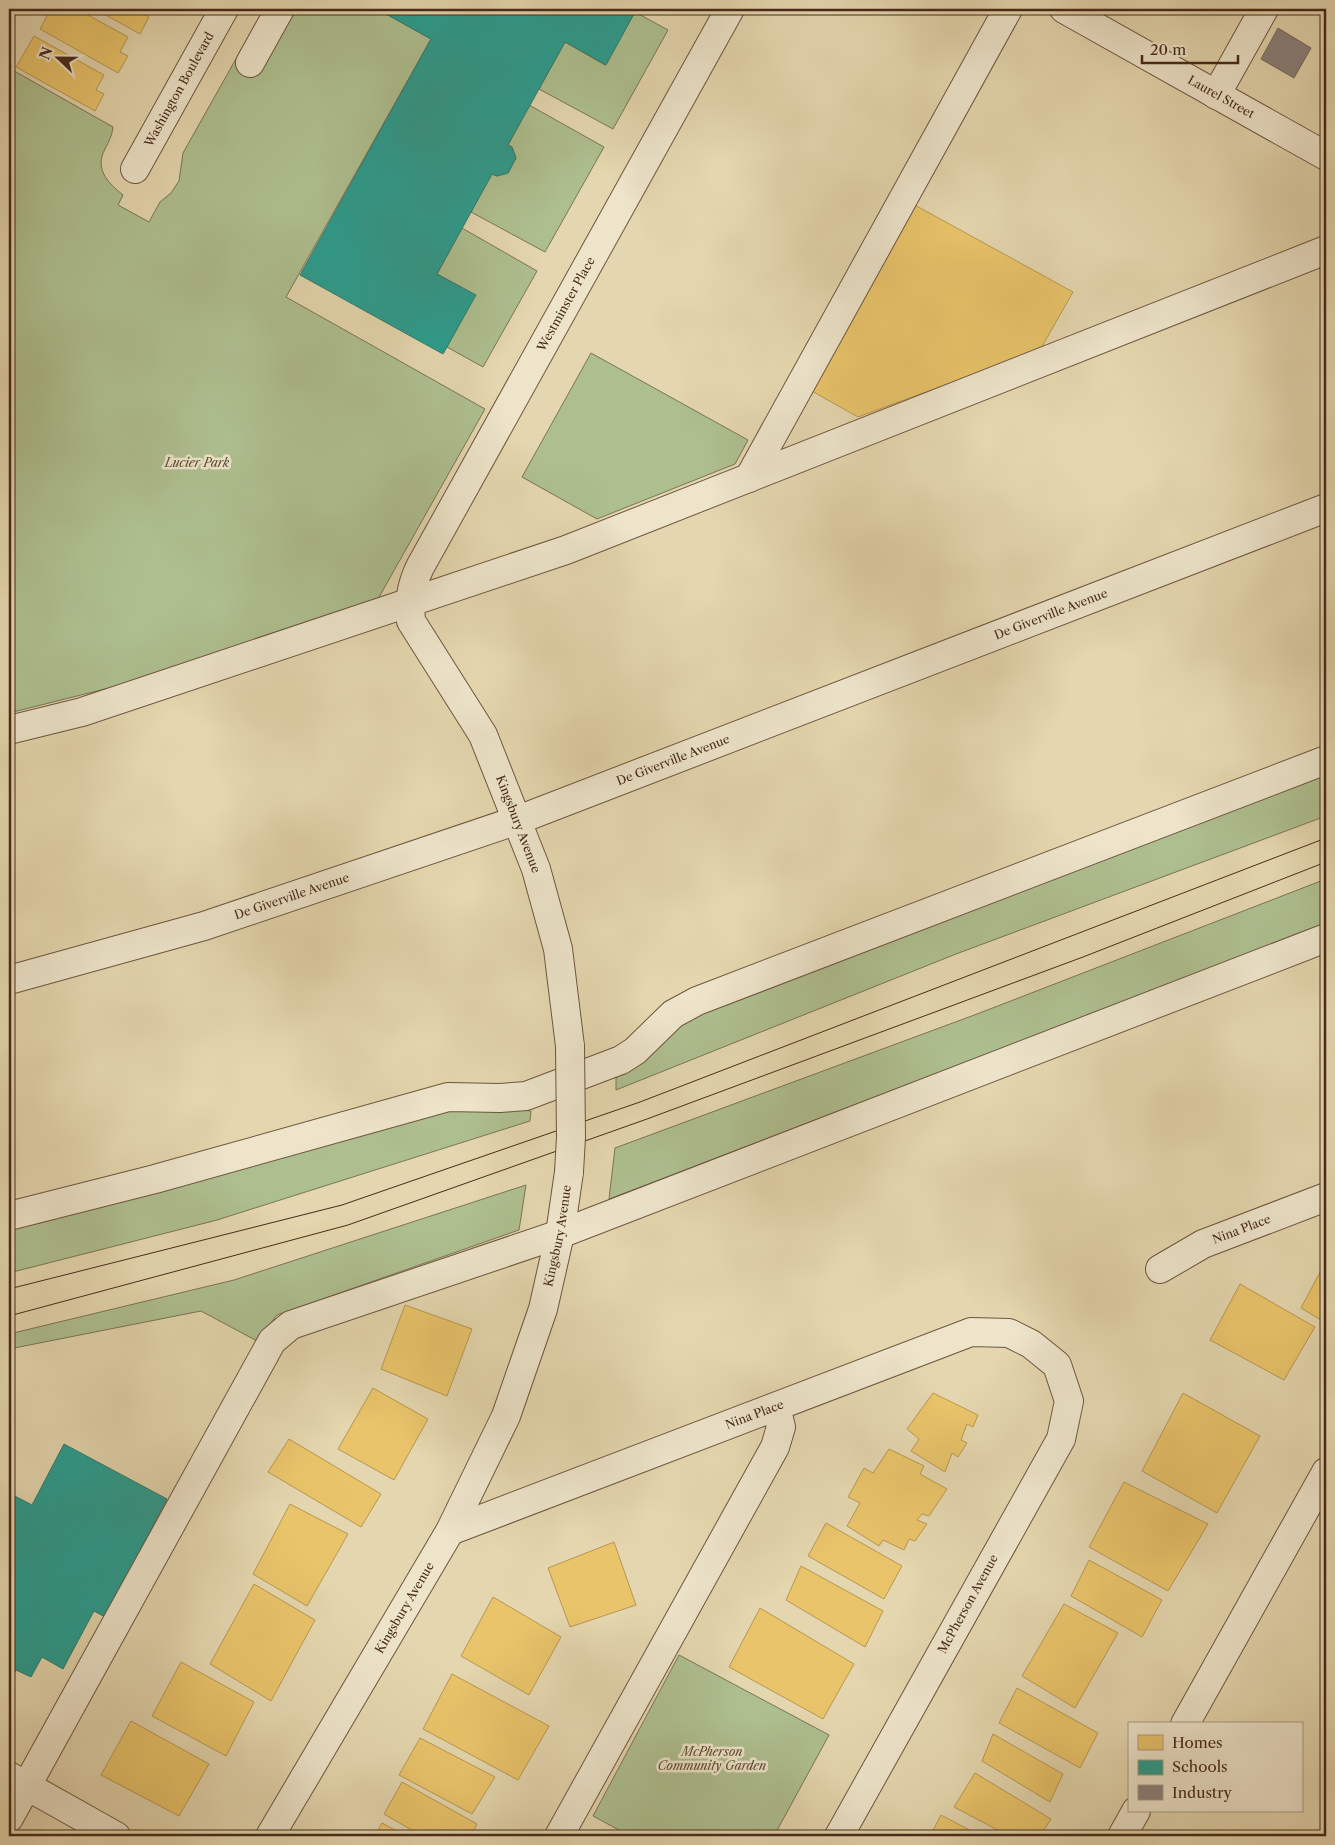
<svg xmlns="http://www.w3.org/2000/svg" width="1335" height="1845" font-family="'Libre Caslon Text',serif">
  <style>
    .green { fill: #aebf8f; stroke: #7a7454 }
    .homes { fill: #e9c46a; stroke: #b89652 }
    .schools { fill: #2a9d8f; stroke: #337a6c }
    .industry { fill: #8a817c; stroke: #76675f }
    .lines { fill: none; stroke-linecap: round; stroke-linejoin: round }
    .minor-casing { stroke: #6e553f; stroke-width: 30 }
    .minor { stroke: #ede4ca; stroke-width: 28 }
    .tram { stroke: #472a1a; stroke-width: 1 }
    .minor-bridge-casing { stroke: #6e553f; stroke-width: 30; stroke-linecap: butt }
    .minor-bridge { stroke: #ede4ca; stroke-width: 28 }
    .labels { text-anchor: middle; stroke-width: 5; stroke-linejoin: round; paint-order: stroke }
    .street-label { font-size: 12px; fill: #472a1a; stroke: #ede4ca }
    .park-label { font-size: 12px; font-style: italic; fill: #5c4831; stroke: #ede4ca }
  </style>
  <rect width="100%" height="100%" fill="#e4d6ae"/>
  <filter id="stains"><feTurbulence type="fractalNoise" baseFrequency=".004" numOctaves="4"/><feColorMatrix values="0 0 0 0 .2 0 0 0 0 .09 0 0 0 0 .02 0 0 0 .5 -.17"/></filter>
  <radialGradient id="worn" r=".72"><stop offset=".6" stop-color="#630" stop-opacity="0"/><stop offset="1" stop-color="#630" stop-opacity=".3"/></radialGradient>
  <path class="green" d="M 264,9 L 377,9 L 431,39 L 286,297 L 485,409 L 378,599 L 241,649 L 117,686 L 9,713 L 9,68 L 113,127 C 112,136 109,141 105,149 C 94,169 108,183 123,195 L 118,205 L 149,222 L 160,202 L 171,193 L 179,181 L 183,153 Z
    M 635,12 L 668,30 L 613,129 L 539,89 L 565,42 L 605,65 Z
    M 529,105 L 604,147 L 545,252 L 471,212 L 492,174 L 497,176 L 508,173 L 516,158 L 512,147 L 508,145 Z
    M 462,228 L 537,271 L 483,367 L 447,347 L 475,295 L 437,274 Z
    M 591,353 L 748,440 L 735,464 L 597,519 L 522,477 Z
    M 1326,772 L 1326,816 L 956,954 L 616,1090 L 616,1078 L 646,1056 L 670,1031 L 697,1015 Z
    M 1326,879 L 1326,925 L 609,1199 L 615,1148 L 977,1014 Z
    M 450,1106 L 475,1106 L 531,1111 L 530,1121 L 217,1220 L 9,1273 L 9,1229 L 40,1223 L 240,1169 Z
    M 526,1185 L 519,1230 L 277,1315 L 257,1341 L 201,1311 L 9,1349 L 9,1334 L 234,1280 Z
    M 679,1655 L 829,1735 L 774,1836 L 630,1836 L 593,1816 Z"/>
  <path class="homes" d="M 51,9 L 77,9 L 128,37 L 120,52 L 128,56 L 118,73 L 40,29 Z
    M 95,9 L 143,9 L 141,13 L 149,17 L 140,34 Z
    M 34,36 L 104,75 L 96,90 L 104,94 L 95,111 L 16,67 Z
    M 913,204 L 1073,292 L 1040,350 L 858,417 L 810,390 Z
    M 1326,1261 L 1326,1323 L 1301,1308 Z
    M 1240,1284 L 1315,1327 L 1284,1380 L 1210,1340 Z
    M 405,1305 L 472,1329 L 447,1396 L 381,1369 Z
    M 373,1388 L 428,1419 L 394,1480 L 338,1449 Z
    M 933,1393 L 978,1415 L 973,1427 L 967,1424 L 961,1440 L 967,1443 L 958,1457 L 952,1453 L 945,1472 L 911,1451 L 919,1439 L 907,1429 Z
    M 1183,1393 L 1260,1436 L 1217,1513 L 1142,1471 Z
    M 289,1439 L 381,1494 L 361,1527 L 268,1472 Z
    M 889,1449 L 924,1466 L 920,1474 L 947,1489 L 929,1516 L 922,1514 L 917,1520 L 927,1524 L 915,1541 L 909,1539 L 904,1550 L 883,1540 L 879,1546 L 847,1526 L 860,1503 L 848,1497 L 864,1468 L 873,1473 Z
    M 1124,1482 L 1208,1524 L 1168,1591 L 1089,1547 Z
    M 290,1504 L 348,1534 L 307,1606 L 253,1574 Z
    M 826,1523 L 902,1566 L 884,1599 L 808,1556 Z
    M 614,1542 L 636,1605 L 570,1627 L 548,1568 Z
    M 1089,1560 L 1162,1600 L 1142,1637 L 1071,1596 Z
    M 801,1566 L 883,1611 L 865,1647 L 786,1600 Z
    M 254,1584 L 315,1620 L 271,1701 L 210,1664 Z
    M 493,1597 L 561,1637 L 529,1695 L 461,1656 Z
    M 1064,1604 L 1118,1633 L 1075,1708 L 1022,1676 Z
    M 760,1608 L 854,1664 L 823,1719 L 729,1667 Z
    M 181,1662 L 254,1702 L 226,1756 L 152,1716 Z
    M 452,1674 L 549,1726 L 518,1780 L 423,1729 Z
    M 1017,1688 L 1098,1733 L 1080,1768 L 999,1723 Z
    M 131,1721 L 209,1764 L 179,1816 L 101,1775 Z
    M 993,1734 L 1063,1774 L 1050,1802 L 982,1761 Z
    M 420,1738 L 495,1777 L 472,1814 L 399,1775 Z
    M 975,1773 L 1051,1819 L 1040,1836 L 1009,1836 L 954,1807 Z
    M 402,1782 L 477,1824 L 471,1836 L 422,1836 L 384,1814 Z
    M 941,1815 L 981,1836 L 930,1836 Z
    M 382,1823 L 406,1836 L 375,1836 Z"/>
  <path class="schools" d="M 377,9 L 629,9 L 635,12 L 606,65 L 565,42 L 508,145 L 512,147 L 516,158 L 508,173 L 497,176 L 492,174 L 437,274 L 476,295 L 443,354 L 300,275 L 431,39 Z
    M 64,1444 L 167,1499 L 105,1617 L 94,1611 L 63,1669 L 42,1657 L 31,1677 L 16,1670 L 10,1682 L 9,1493 L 32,1505 Z"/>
  <path class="industry" d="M 1278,28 L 1311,48 L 1294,78 L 1261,59 Z"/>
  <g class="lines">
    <g class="minor-casing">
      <g id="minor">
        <path id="s1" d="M 1064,9 L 1326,156"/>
        <path d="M 250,63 L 280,9"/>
        <path d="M 1216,95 L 1264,9"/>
        <path id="s2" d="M 135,169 L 224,9"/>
        <path d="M 749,478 L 1008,9"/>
        <path d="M 9,730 L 82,712 L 566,550 L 1326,250"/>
        <path id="s3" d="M 9,980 L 204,926 L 518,820 L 1326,508"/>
        <path id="s4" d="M 570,1046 L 558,949 L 536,869 L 483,735 L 411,621 C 409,600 411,586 420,567 L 730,9"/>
        <path d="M 9,1216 L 155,1179 L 448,1097 L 500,1098 L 526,1096 L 621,1060 L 635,1051 L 673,1014 L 697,1001 L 1326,760"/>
        <path id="s5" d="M 1160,1269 L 1203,1244 L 1326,1197"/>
        <path id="s6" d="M 450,1531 L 971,1332 L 1009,1333 L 1031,1344 L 1057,1365 L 1069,1401 L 1061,1439 L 839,1836"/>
        <path d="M 1185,1724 L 1326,1472"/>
        <path d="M 9,1776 L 116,1836"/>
        <path d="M 9,1818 L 272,1341 L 291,1325 L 560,1234 L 1326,938"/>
        <path id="s7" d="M 270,1836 L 450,1531 L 506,1416 L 543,1309 L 560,1234 L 569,1172"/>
        <path d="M 559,1836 L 775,1447 L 781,1427 L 776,1407"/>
        <path d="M 1122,1836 L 1136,1811"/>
      </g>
    </g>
    <use href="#minor" class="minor"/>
    <path class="tram" d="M 9,1289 L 342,1205 L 640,1102 L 1326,838
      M 9,1316 L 348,1225 L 647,1119 L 1083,957 L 1326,862"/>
    <g class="minor-bridge-casing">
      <path id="minor-bridge" d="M 569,1172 L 571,1137 L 570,1046"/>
    </g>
    <use href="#minor-bridge" class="minor-bridge"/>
  </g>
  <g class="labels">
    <g class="street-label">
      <text dy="4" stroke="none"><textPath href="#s2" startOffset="91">Washington Boulevard</textPath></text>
      <text dy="4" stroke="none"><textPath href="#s1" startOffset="180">Laurel Street</textPath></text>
      <text dy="4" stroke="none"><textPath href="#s4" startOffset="816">Westminster Place</textPath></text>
      <text dy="4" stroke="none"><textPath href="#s3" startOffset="1105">De Giverville Avenue</textPath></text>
      <text dy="4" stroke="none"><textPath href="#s3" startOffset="700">De Giverville Avenue</textPath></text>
      <text transform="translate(518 824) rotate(69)" y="4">Kingsbury Avenue</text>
      <text dy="4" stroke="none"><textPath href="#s3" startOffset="295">De Giverville Avenue</textPath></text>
      <text dy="4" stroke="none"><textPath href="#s5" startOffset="91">Nina Place</textPath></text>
      <text dy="4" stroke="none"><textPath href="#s7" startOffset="670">Kingsbury Avenue</textPath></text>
      <text dy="4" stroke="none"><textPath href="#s6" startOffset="326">Nina Place</textPath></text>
      <text transform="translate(968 1604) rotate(-61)" y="4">McPherson Avenue</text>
      <text dy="4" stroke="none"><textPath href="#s7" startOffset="265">Kingsbury Avenue</textPath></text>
    </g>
    <g class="park-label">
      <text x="197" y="467">Lucier Park</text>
      <text x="712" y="1756">McPherson<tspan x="712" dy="14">Community Garden</tspan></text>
    </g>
  </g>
  <rect width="1335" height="1845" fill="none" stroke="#e4d6ae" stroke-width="30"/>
  <rect x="10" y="10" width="1315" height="1825" fill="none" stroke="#472a1a" stroke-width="2.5"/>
  <rect x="15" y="15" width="1305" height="1815" fill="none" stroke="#472a1a"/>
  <rect x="1128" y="1722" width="175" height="90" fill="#ede4ca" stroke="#ab9a84"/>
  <rect x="1138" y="1735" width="25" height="15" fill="#e9c46a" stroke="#ab9a84"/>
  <text x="1172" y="1748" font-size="15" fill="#472a1a">Homes</text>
  <rect x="1138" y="1760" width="25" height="15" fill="#2a9d8f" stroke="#ab9a84"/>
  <text x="1172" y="1772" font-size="15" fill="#472a1a">Schools</text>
  <rect x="1138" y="1785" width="25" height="15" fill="#8a817c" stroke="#ab9a84"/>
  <text x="1172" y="1798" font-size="15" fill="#472a1a">Industry</text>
  <g transform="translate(58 58) rotate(292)" stroke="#ede4ca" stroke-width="4" paint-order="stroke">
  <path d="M0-4L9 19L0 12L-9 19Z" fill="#472a1a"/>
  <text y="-8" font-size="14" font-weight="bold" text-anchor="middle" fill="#472a1a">N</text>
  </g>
  <path d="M1142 55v8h96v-8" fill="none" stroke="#472a1a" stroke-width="2.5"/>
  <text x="1150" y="55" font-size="15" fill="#472a1a" stroke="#ede4ca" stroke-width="4" paint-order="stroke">20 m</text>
  <rect width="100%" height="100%" filter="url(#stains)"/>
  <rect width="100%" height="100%" fill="url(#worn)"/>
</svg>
